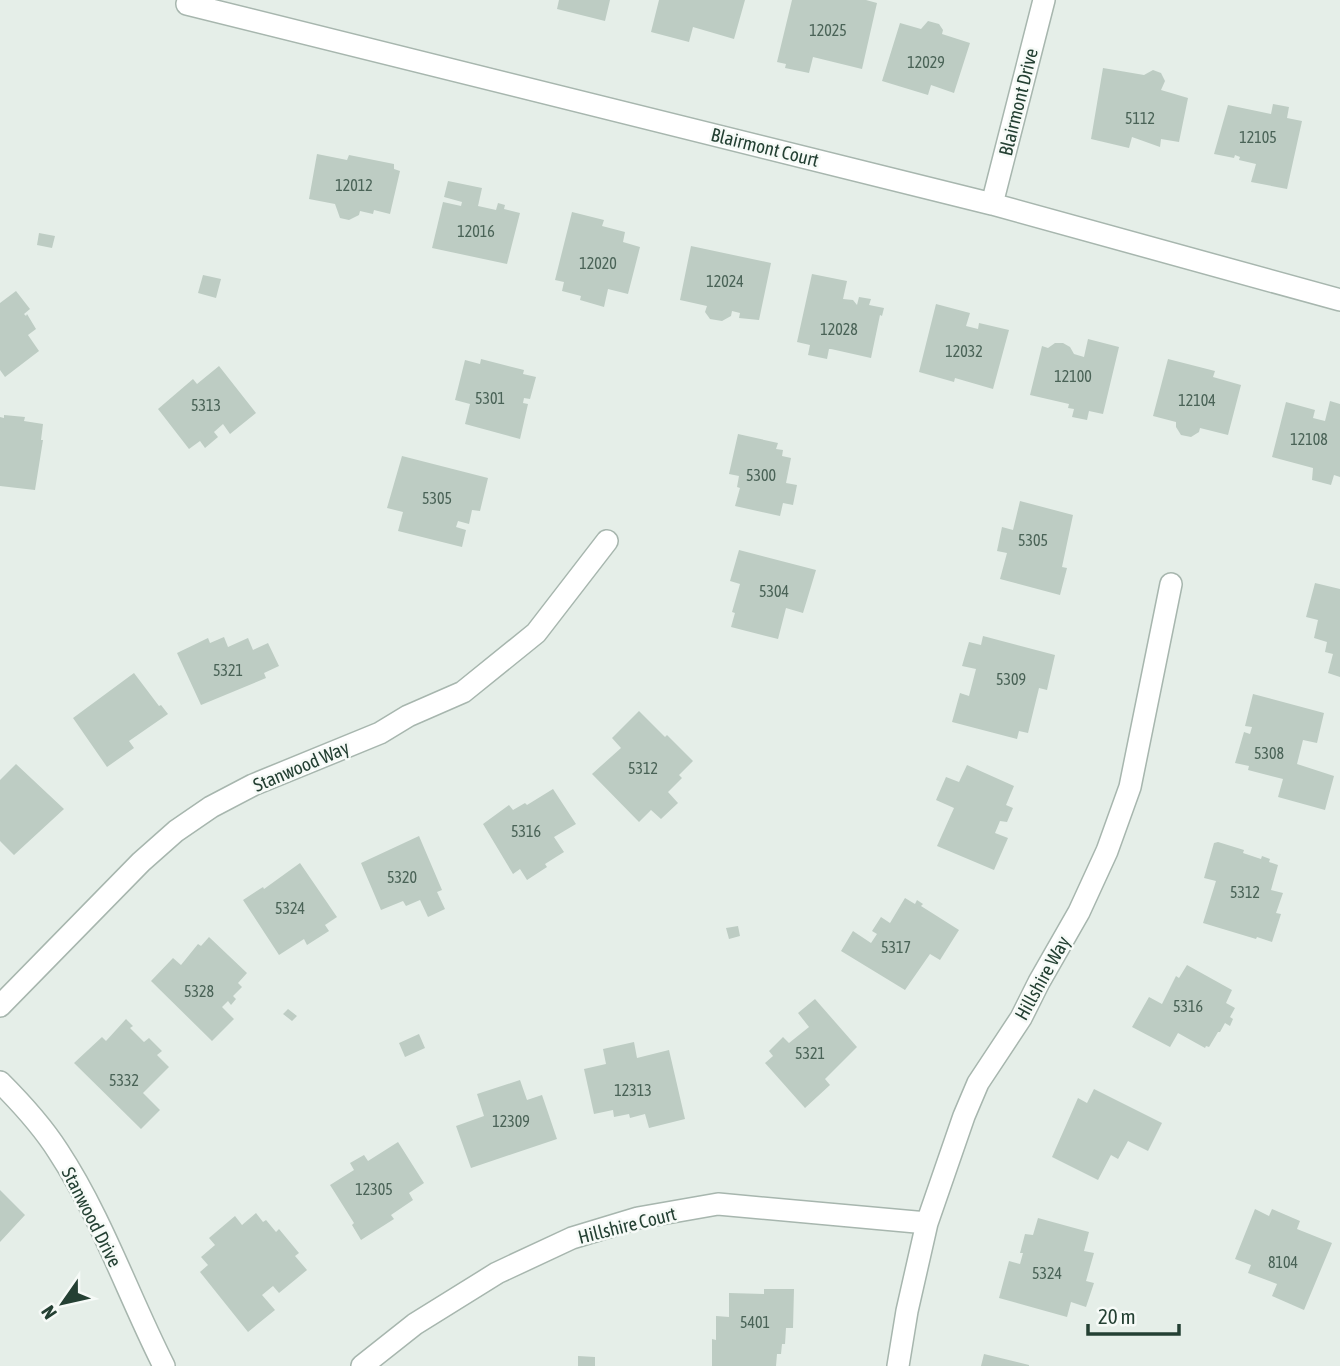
<svg xmlns="http://www.w3.org/2000/svg" width="1340" height="1366" font-family="'Asap Condensed',sans-serif">
  <style>
    .building { fill: #bdccc3 }
    .lines { fill: none; stroke-linecap: round; stroke-linejoin: round }
    .minor-casing { stroke: #a7b6ae; stroke-width: 24 }
    .minor { stroke: #fff; stroke-width: 21 }
    .labels { text-anchor: middle; stroke-width: 5; stroke-linejoin: round; paint-order: stroke }
    .number-label { font-size: 16px; fill: #4a6357 }
    .street-label { font-size: 19px; fill: #244033; stroke: #f6faf7 }
  </style>
  <rect width="100%" height="100%" fill="#e5eee8"/>
  <path class="building" d="M 559,0 L 610,0 L 605,21 L 557,9 Z
    M 659,0 L 745,0 L 734,39 L 693,27 L 689,42 L 651,32 Z
    M 792,0 L 866,0 L 877,3 L 862,69 L 813,57 L 809,73 L 785,68 L 786,64 L 777,62 Z
    M 928,21 L 939,24 L 943,30 L 942,34 L 970,43 L 954,93 L 931,85 L 928,95 L 882,81 L 900,23 L 921,29 Z
    M 1103,68 L 1144,75 L 1153,70 L 1161,73 L 1165,81 L 1161,90 L 1188,98 L 1179,142 L 1161,139 L 1160,147 L 1132,137 L 1129,148 L 1091,139 Z
    M 1273,104 L 1289,107 L 1287,118 L 1302,121 L 1287,189 L 1251,182 L 1256,164 L 1239,160 L 1240,157 L 1235,155 L 1234,158 L 1214,154 L 1228,105 L 1271,114 Z
    M 317,154 L 347,160 L 349,155 L 394,164 L 394,169 L 400,171 L 390,214 L 374,210 L 373,214 L 360,211 L 359,215 L 349,220 L 340,218 L 335,204 L 309,199 Z
    M 448,181 L 482,188 L 478,206 L 496,210 L 498,203 L 505,205 L 504,209 L 520,213 L 507,264 L 432,248 L 443,202 L 461,206 L 462,202 L 444,197 Z
    M 572,212 L 604,220 L 602,226 L 625,232 L 623,242 L 640,247 L 628,294 L 608,289 L 604,307 L 580,300 L 581,296 L 562,291 L 564,282 L 555,280 Z
    M 39,233 L 55,236 L 52,248 L 37,245 Z
    M 691,246 L 771,263 L 759,320 L 739,318 L 740,313 L 732,311 L 731,316 L 722,321 L 710,319 L 705,312 L 707,306 L 680,300 Z
    M 812,274 L 847,281 L 843,299 L 853,300 L 857,305 L 859,297 L 871,299 L 869,305 L 884,308 L 882,316 L 880,315 L 871,358 L 831,349 L 829,349 L 827,359 L 808,355 L 810,345 L 797,342 Z
    M 203,275 L 221,279 L 216,298 L 198,293 Z
    M 16,291 L 30,309 L 24,314 L 26,316 L 27,314 L 36,329 L 28,335 L 39,351 L 5,377 L 0,370 L 0,303 Z
    M 936,304 L 970,313 L 966,326 L 978,329 L 979,323 L 1009,330 L 993,389 L 955,378 L 954,382 L 919,372 Z
    M 1088,339 L 1119,347 L 1103,414 L 1089,411 L 1087,420 L 1072,417 L 1074,409 L 1068,408 L 1069,404 L 1030,395 L 1042,346 L 1048,348 L 1055,343 L 1063,343 L 1070,347 L 1074,354 L 1084,357 Z
    M 481,359 L 524,370 L 523,374 L 536,377 L 530,399 L 524,398 L 523,403 L 528,404 L 520,439 L 465,424 L 470,404 L 455,400 L 465,360 L 480,364 Z
    M 1168,359 L 1215,371 L 1213,377 L 1241,385 L 1228,435 L 1200,428 L 1199,432 L 1191,437 L 1181,435 L 1176,427 L 1176,422 L 1153,416 Z
    M 219,366 L 256,413 L 230,434 L 223,424 L 214,432 L 218,437 L 205,448 L 200,441 L 189,449 L 158,409 L 193,379 L 197,384 Z
    M 1330,401 L 1340,404 L 1340,477 L 1334,475 L 1331,485 L 1312,480 L 1313,468 L 1272,457 L 1286,402 L 1315,410 L 1313,418 L 1325,421 Z
    M 4,415 L 25,417 L 24,421 L 43,424 L 41,440 L 43,440 L 35,490 L 0,486 L 0,417 L 4,418 Z
    M 738,434 L 778,443 L 776,449 L 783,450 L 782,456 L 791,458 L 786,483 L 797,485 L 793,505 L 783,503 L 780,516 L 735,506 L 740,488 L 737,487 L 739,476 L 729,474 Z
    M 402,456 L 488,478 L 480,511 L 472,510 L 469,524 L 458,521 L 456,527 L 466,530 L 462,547 L 398,531 L 403,512 L 387,508 Z
    M 1020,501 L 1073,515 L 1062,567 L 1067,568 L 1060,595 L 1000,579 L 1007,553 L 997,551 L 1002,527 L 1013,530 Z
    M 739,550 L 816,570 L 803,613 L 786,608 L 778,639 L 731,627 L 735,613 L 732,612 L 740,584 L 730,581 Z
    M 1315,583 L 1340,589 L 1340,677 L 1328,673 L 1333,654 L 1325,652 L 1327,642 L 1314,638 L 1318,620 L 1306,617 Z
    M 983,636 L 1055,655 L 1047,690 L 1039,688 L 1028,733 L 1019,731 L 1017,739 L 952,722 L 960,693 L 969,696 L 976,669 L 962,666 L 969,642 L 981,645 Z
    M 224,637 L 228,647 L 248,638 L 253,650 L 268,643 L 279,666 L 264,673 L 266,678 L 201,705 L 177,653 L 208,638 L 210,643 Z
    M 134,673 L 159,706 L 161,705 L 168,714 L 129,741 L 134,748 L 107,767 L 73,718 Z
    M 1253,694 L 1324,713 L 1317,743 L 1303,740 L 1297,764 L 1334,776 L 1325,810 L 1278,797 L 1283,779 L 1248,770 L 1249,766 L 1235,763 L 1244,732 L 1250,734 L 1252,727 L 1245,726 Z
    M 639,711 L 665,737 L 667,735 L 693,761 L 679,775 L 682,778 L 668,792 L 678,803 L 661,819 L 651,810 L 639,822 L 592,774 L 621,748 L 612,738 Z
    M 16,764 L 64,809 L 14,855 L 0,841 L 0,780 Z
    M 967,765 L 1014,786 L 1006,805 L 1013,808 L 1007,822 L 1000,821 L 995,833 L 1008,838 L 994,870 L 937,846 L 954,808 L 936,800 L 946,777 L 959,782 Z
    M 553,789 L 576,824 L 554,837 L 564,852 L 545,864 L 547,867 L 527,880 L 520,869 L 513,874 L 483,824 L 509,805 L 513,810 L 525,803 L 527,805 Z
    M 419,836 L 442,890 L 437,892 L 445,909 L 428,917 L 420,900 L 406,906 L 403,901 L 381,910 L 361,863 Z
    M 1218,842 L 1244,850 L 1243,853 L 1261,859 L 1262,856 L 1270,859 L 1269,862 L 1278,865 L 1271,890 L 1283,893 L 1276,913 L 1281,914 L 1272,942 L 1257,937 L 1256,939 L 1203,923 L 1216,881 L 1204,878 L 1214,843 Z
    M 300,863 L 337,917 L 325,925 L 329,931 L 307,945 L 304,939 L 279,955 L 243,900 L 263,887 L 264,889 Z
    M 905,898 L 915,904 L 917,900 L 923,904 L 921,906 L 959,930 L 940,960 L 930,954 L 905,990 L 841,951 L 853,931 L 871,943 L 877,934 L 872,931 L 881,917 L 890,923 Z
    M 738,926 L 740,936 L 729,939 L 726,928 Z
    M 209,937 L 247,973 L 238,983 L 242,987 L 233,996 L 236,999 L 231,1005 L 228,1001 L 222,1007 L 234,1019 L 212,1041 L 151,981 L 173,958 L 181,965 L 198,944 L 201,946 Z
    M 1187,965 L 1232,990 L 1226,1003 L 1235,1008 L 1230,1017 L 1233,1019 L 1230,1026 L 1225,1023 L 1220,1032 L 1218,1032 L 1209,1047 L 1206,1046 L 1205,1048 L 1178,1033 L 1170,1047 L 1132,1027 L 1149,997 L 1162,1004 L 1176,976 L 1179,978 Z
    M 815,999 L 857,1047 L 825,1079 L 830,1085 L 805,1108 L 765,1063 L 773,1056 L 769,1051 L 783,1037 L 789,1043 L 809,1027 L 798,1013 Z
    M 288,1009 L 297,1016 L 292,1021 L 283,1014 Z
    M 126,1019 L 133,1026 L 130,1028 L 144,1042 L 149,1038 L 162,1051 L 157,1055 L 169,1067 L 143,1093 L 160,1110 L 141,1129 L 74,1063 L 102,1037 L 106,1041 Z
    M 419,1034 L 425,1048 L 405,1057 L 399,1043 Z
    M 634,1042 L 637,1058 L 669,1050 L 685,1119 L 649,1128 L 645,1114 L 630,1118 L 629,1114 L 614,1117 L 613,1110 L 594,1114 L 584,1069 L 606,1064 L 603,1049 Z
    M 520,1080 L 527,1100 L 542,1095 L 557,1139 L 471,1168 L 456,1126 L 484,1116 L 477,1094 Z
    M 1094,1089 L 1162,1123 L 1148,1151 L 1128,1141 L 1118,1159 L 1111,1155 L 1098,1180 L 1052,1157 L 1078,1098 L 1087,1103 Z
    M 398,1142 L 424,1183 L 409,1193 L 413,1200 L 391,1215 L 394,1219 L 361,1240 L 352,1225 L 354,1223 L 330,1185 L 354,1170 L 350,1163 L 364,1155 L 368,1161 Z
    M 0,1190 L 25,1215 L 0,1242 Z
    M 1255,1209 L 1269,1216 L 1272,1209 L 1300,1221 L 1297,1229 L 1332,1243 L 1304,1310 L 1272,1296 L 1277,1284 L 1248,1273 L 1251,1265 L 1235,1259 Z
    M 256,1213 L 263,1222 L 266,1220 L 276,1232 L 279,1229 L 299,1253 L 295,1256 L 307,1270 L 279,1293 L 273,1286 L 262,1295 L 275,1310 L 248,1332 L 200,1272 L 208,1265 L 201,1257 L 215,1245 L 209,1238 L 235,1216 L 242,1225 Z
    M 1038,1218 L 1089,1232 L 1084,1251 L 1094,1253 L 1086,1281 L 1094,1283 L 1086,1307 L 1071,1302 L 1067,1317 L 999,1298 L 1009,1261 L 1020,1264 L 1023,1253 L 1020,1253 L 1025,1234 L 1033,1235 Z
    M 764,1289 L 794,1289 L 793,1328 L 786,1328 L 785,1344 L 782,1344 L 781,1354 L 777,1354 L 776,1366 L 712,1366 L 712,1339 L 716,1340 L 716,1316 L 729,1317 L 729,1293 L 764,1294 Z
    M 984,1354 L 1029,1365 L 1029,1366 L 981,1366 Z
    M 578,1356 L 595,1357 L 595,1366 L 578,1366 Z"/>
  <g class="lines">
    <g class="minor-casing">
      <path id="minor" d="M 187,4 L 992,204 L 1340,300
        M 992,204 L 1044,0
        M 0,1006 L 141,862 L 176,831 L 211,807 L 253,785 L 380,733 L 408,716 L 463,692 L 536,633 L 607,541
        M 0,1082 C 21,1103 42,1126 58,1151 C 102,1218 128,1295 164,1366
        M 362,1366 L 415,1324 L 497,1273 L 572,1238 L 638,1218 L 718,1204 L 927,1223
        M 898,1366 L 907,1311 L 927,1223 L 964,1116 L 978,1083 L 1021,1018 L 1039,982 L 1079,912 L 1107,851 L 1130,787 L 1171,584"/>
    </g>
    <use href="#minor" class="minor"/>
  </g>
  <g class="labels">
    <g class="number-label">
      <text x="828" y="36">12025</text>
      <text x="926" y="68">12029</text>
      <text x="1140" y="124">5112</text>
      <text x="1258" y="143">12105</text>
      <text x="354" y="191">12012</text>
      <text x="476" y="237">12016</text>
      <text x="598" y="269">12020</text>
      <text x="725" y="287">12024</text>
      <text x="839" y="335">12028</text>
      <text x="964" y="357">12032</text>
      <text x="1073" y="382">12100</text>
      <text x="490" y="404">5301</text>
      <text x="1197" y="406">12104</text>
      <text x="206" y="411">5313</text>
      <text x="1309" y="445">12108</text>
      <text x="761" y="481">5300</text>
      <text x="437" y="504">5305</text>
      <text x="1033" y="546">5305</text>
      <text x="774" y="597">5304</text>
      <text x="228" y="676">5321</text>
      <text x="1011" y="685">5309</text>
      <text x="1269" y="759">5308</text>
      <text x="643" y="774">5312</text>
      <text x="526" y="837">5316</text>
      <text x="402" y="883">5320</text>
      <text x="1245" y="898">5312</text>
      <text x="290" y="914">5324</text>
      <text x="896" y="953">5317</text>
      <text x="199" y="997">5328</text>
      <text x="1188" y="1012">5316</text>
      <text x="810" y="1059">5321</text>
      <text x="124" y="1086">5332</text>
      <text x="633" y="1096">12313</text>
      <text x="511" y="1127">12309</text>
      <text x="374" y="1195">12305</text>
      <text x="1283" y="1268">8104</text>
      <text x="1047" y="1279">5324</text>
      <text x="755" y="1328">5401</text>
    </g>
    <g class="street-label">
      <text transform="translate(1018 102) rotate(-76)" y="7">Blairmont Drive</text>
      <text transform="translate(765 147) rotate(14)" y="7">Blairmont Court</text>
      <text transform="translate(301 766) rotate(-23)" y="7">Stanwood Way</text>
      <text transform="translate(1042 978) rotate(-61)" y="7">Hillshire Way</text>
      <text transform="translate(92 1217) rotate(63)" y="7">Stanwood Drive</text>
      <text transform="translate(627 1225) rotate(-14)" y="7">Hillshire Court</text>
    </g>
  </g>
  <g transform="translate(63 1303) rotate(236)" stroke="#f6faf7" stroke-width="5" paint-order="stroke">
  <path d="M0-5L12 26L0 18L-12 26Z" fill="#244033"/>
  <text y="-10" font-size="19" font-weight="bold" text-anchor="middle" fill="#244033">N</text>
  </g>
  <path d="M1088 1324v10h91v-10" fill="none" stroke="#244033" stroke-width="3.5"/>
  <text x="1098" y="1324" font-size="21" fill="#244033" stroke="#f6faf7" stroke-width="5" paint-order="stroke">20 m</text>
</svg>
